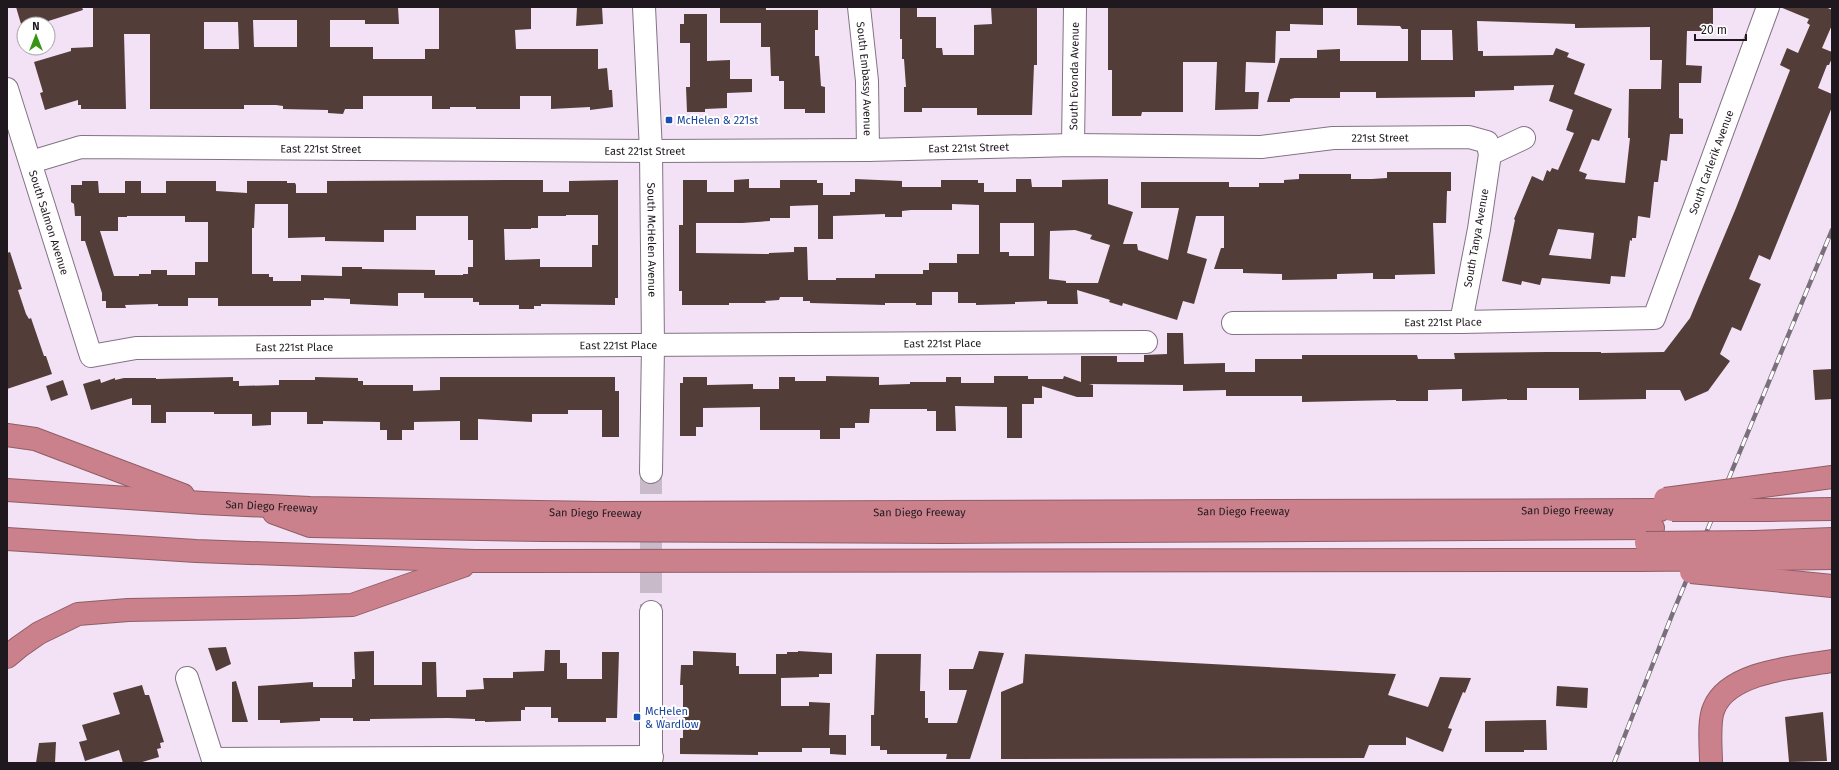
<svg xmlns="http://www.w3.org/2000/svg" width="1839" height="770" font-family="'Fira Sans',sans-serif">
  <style>
    .building { fill: #523d39; fill-rule: evenodd }
    .lines { fill: none; stroke-linecap: round; stroke-linejoin: round }
    .minor-tunnel { stroke: #c9baca; stroke-width: 22; stroke-dasharray: 22 11; stroke-linecap: butt }
    .minor-casing { stroke: #827384; stroke-width: 24 }
    .highway-casing { stroke: #8f5d66; stroke-width: 24 }
    .minor { stroke: #fff; stroke-width: 22 }
    .highway { stroke: #cb818c; stroke-width: 22 }
    .rail-casing { stroke: #7a6f7b; stroke-width: 4.5 }
    .rail { stroke: #fff; stroke-width: 3; stroke-dasharray: 9; stroke-linecap: butt }
    .highway-bridge-casing { stroke: #8f5d66; stroke-width: 24; stroke-linecap: butt }
    .highway-bridge { stroke: #cb818c; stroke-width: 22 }
    .transit-dot { fill: #1a4fb4; stroke: #fff; stroke-width: 1.5 }
    .labels { text-anchor: middle; stroke-width: 4; stroke-linejoin: round; paint-order: stroke }
    .street-label { font-size: 11px; fill: #1f191f; stroke: #fff }
    .transit-label { font-size: 11px; fill: #164399; stroke: #fff; text-anchor: start }
  </style>
  <rect width="100%" height="100%" fill="#f3e2f5"/>
  <path class="building" d="M 16,7 L 82,7 L 83,10 L 39,24 L 21,24 Z
    M 93,7 L 398,7 L 399,24 L 365,24 L 365,20 L 330,20 L 330,47 L 373,47 L 373,59 L 425,59 L 425,49 L 439,49 L 439,7 L 531,7 L 531,29 L 515,30 L 516,49 L 598,49 L 598,69 L 607,68 L 609,90 L 612,90 L 613,107 L 590,110 L 590,107 L 551,109 L 551,96 L 520,96 L 520,109 L 476,109 L 476,107 L 450,107 L 450,109 L 432,109 L 432,96 L 363,96 L 363,109 L 345,109 L 343,114 L 328,113 L 328,110 L 283,109 L 283,106 L 276,105 L 244,105 L 244,109 L 150,109 L 150,34 L 124,34 L 126,109 L 81,109 L 81,105 L 78,105 L 78,100 L 45,110 L 40,93 L 43,92 L 34,62 L 71,51 L 71,48 L 93,47 ZM 253,20 L 297,20 L 297,47 L 254,47 ZM 204,22 L 238,22 L 239,49 L 204,49 Z
    M 577,7 L 602,7 L 603,24 L 576,26 Z
    M 720,7 L 766,8 L 766,10 L 818,10 L 818,30 L 815,30 L 815,56 L 819,56 L 821,86 L 825,87 L 825,113 L 805,113 L 805,109 L 784,109 L 784,81 L 779,81 L 779,76 L 771,76 L 770,47 L 761,47 L 761,23 L 720,23 Z
    M 900,7 L 917,7 L 917,17 L 936,17 L 936,48 L 942,48 L 943,55 L 974,55 L 974,25 L 992,24 L 991,7 L 1037,7 L 1037,65 L 1034,65 L 1032,115 L 977,115 L 977,108 L 922,108 L 922,112 L 904,112 L 904,87 L 906,87 L 904,59 L 902,59 L 902,39 L 900,39 Z
    M 1108,7 L 1323,7 L 1323,25 L 1290,24 L 1290,31 L 1276,31 L 1275,63 L 1246,62 L 1245,92 L 1259,92 L 1258,109 L 1215,110 L 1217,62 L 1183,62 L 1183,112 L 1142,112 L 1141,116 L 1112,116 L 1112,70 L 1108,70 Z
    M 1357,7 L 1713,7 L 1713,24 L 1704,24 L 1704,31 L 1687,31 L 1686,65 L 1702,66 L 1701,83 L 1679,83 L 1679,118 L 1683,119 L 1683,134 L 1670,134 L 1667,161 L 1661,160 L 1658,182 L 1654,182 L 1650,218 L 1638,216 L 1636,238 L 1632,238 L 1632,241 L 1630,240 L 1625,277 L 1611,276 L 1610,284 L 1542,278 L 1540,285 L 1522,281 L 1521,285 L 1502,281 L 1515,220 L 1514,219 L 1532,176 L 1543,181 L 1547,170 L 1550,172 L 1552,168 L 1558,170 L 1574,133 L 1566,130 L 1573,110 L 1549,101 L 1554,85 L 1514,86 L 1514,90 L 1475,91 L 1475,97 L 1376,98 L 1376,92 L 1340,92 L 1340,98 L 1295,98 L 1290,99 L 1290,102 L 1267,102 L 1280,58 L 1317,58 L 1317,50 L 1340,49 L 1340,61 L 1408,61 L 1408,29 L 1402,29 L 1400,26 L 1357,25 ZM 1477,21 L 1575,24 L 1575,28 L 1650,27 L 1650,60 L 1662,60 L 1661,89 L 1629,89 L 1628,138 L 1630,138 L 1625,183 L 1585,179 L 1587,174 L 1579,171 L 1592,139 L 1599,141 L 1612,109 L 1574,94 L 1585,64 L 1567,57 L 1569,53 L 1556,48 L 1553,55 L 1483,56 L 1483,51 L 1478,51 ZM 1421,30 L 1452,30 L 1453,60 L 1421,60 ZM 1558,229 L 1594,233 L 1591,259 L 1549,255 Z
    M 1780,7 L 1826,7 L 1832,10 L 1832,25 L 1822,48 L 1832,52 L 1832,58 L 1829,65 L 1827,65 L 1818,88 L 1832,94 L 1832,107 L 1770,260 L 1759,255 L 1749,279 L 1761,284 L 1741,331 L 1732,327 L 1720,354 L 1730,361 L 1708,391 L 1685,401 L 1680,390 L 1646,390 L 1646,399 L 1579,400 L 1579,388 L 1527,388 L 1527,400 L 1507,400 L 1507,399 L 1462,401 L 1462,389 L 1428,390 L 1428,401 L 1396,401 L 1396,400 L 1302,402 L 1302,396 L 1226,396 L 1226,390 L 1183,391 L 1183,385 L 1089,384 L 1093,385 L 1093,397 L 1077,397 L 1042,386 L 1042,398 L 1034,398 L 1034,404 L 1022,404 L 1022,438 L 1007,438 L 1007,407 L 955,406 L 956,431 L 936,431 L 936,411 L 927,411 L 927,409 L 870,409 L 869,423 L 855,423 L 855,428 L 840,428 L 840,439 L 820,439 L 820,430 L 760,430 L 760,407 L 703,408 L 703,427 L 696,427 L 696,436 L 680,436 L 680,383 L 683,383 L 683,377 L 707,377 L 707,385 L 753,384 L 753,389 L 779,389 L 779,377 L 795,377 L 795,381 L 826,381 L 826,376 L 879,377 L 879,385 L 910,384 L 910,382 L 946,382 L 946,377 L 961,377 L 961,383 L 994,383 L 994,376 L 1028,376 L 1028,379 L 1063,379 L 1064,376 L 1081,382 L 1081,356 L 1117,356 L 1117,362 L 1144,362 L 1144,355 L 1167,354 L 1167,333 L 1183,333 L 1184,364 L 1225,363 L 1225,372 L 1255,372 L 1255,359 L 1302,359 L 1302,355 L 1417,355 L 1418,359 L 1455,359 L 1454,353 L 1549,352 L 1601,352 L 1601,353 L 1664,352 L 1690,318 L 1736,208 L 1790,70 L 1780,65 L 1787,48 L 1798,53 L 1810,25 L 1807,23 L 1809,19 Z
    M 684,14 L 707,14 L 707,61 L 730,60 L 730,79 L 752,79 L 752,92 L 727,93 L 727,108 L 705,109 L 705,112 L 687,112 L 686,87 L 690,87 L 690,43 L 680,43 L 680,24 L 684,24 Z
    M 1387,172 L 1451,172 L 1451,191 L 1447,191 L 1446,223 L 1433,223 L 1435,274 L 1395,275 L 1395,279 L 1373,279 L 1373,273 L 1337,274 L 1337,279 L 1282,280 L 1282,274 L 1243,273 L 1243,269 L 1214,269 L 1221,248 L 1224,248 L 1224,216 L 1196,216 L 1187,253 L 1207,259 L 1194,304 L 1183,301 L 1177,320 L 1123,303 L 1122,306 L 1109,302 L 1110,300 L 1107,299 L 1077,290 L 1078,304 L 1047,304 L 1047,301 L 1015,302 L 1015,304 L 976,305 L 976,303 L 958,303 L 958,292 L 932,292 L 932,305 L 916,305 L 916,303 L 885,303 L 885,305 L 810,303 L 810,301 L 803,301 L 803,297 L 780,297 L 779,300 L 765,301 L 766,303 L 729,303 L 729,305 L 682,305 L 682,291 L 679,291 L 679,225 L 683,225 L 683,180 L 707,180 L 707,192 L 734,192 L 734,180 L 749,179 L 749,188 L 780,188 L 780,180 L 817,180 L 817,183 L 823,183 L 823,195 L 850,195 L 850,192 L 855,192 L 855,179 L 902,181 L 902,187 L 941,187 L 941,180 L 978,180 L 978,183 L 984,183 L 984,192 L 1016,192 L 1016,179 L 1031,179 L 1032,187 L 1062,187 L 1062,180 L 1108,179 L 1108,204 L 1133,212 L 1123,244 L 1137,244 L 1138,250 L 1168,260 L 1179,208 L 1141,208 L 1141,182 L 1229,182 L 1229,187 L 1259,187 L 1259,183 L 1284,183 L 1284,180 L 1299,179 L 1299,174 L 1351,174 L 1351,179 L 1372,179 L 1387,178 ZM 952,204 L 979,205 L 979,254 L 957,254 L 957,263 L 929,263 L 929,270 L 923,270 L 923,274 L 875,274 L 875,278 L 836,278 L 836,280 L 808,280 L 807,247 L 794,247 L 794,252 L 769,253 L 769,254 L 696,253 L 696,223 L 742,223 L 770,221 L 770,218 L 790,218 L 790,206 L 818,205 L 818,239 L 833,239 L 833,216 L 885,214 L 885,217 L 902,217 L 902,211 L 911,210 L 952,210 ZM 1000,223 L 1034,223 L 1034,256 L 1009,256 L 1009,252 L 1000,252 ZM 1075,230 L 1092,235 L 1090,239 L 1110,245 L 1098,283 L 1066,283 L 1066,281 L 1049,279 L 1050,231 Z
    M 508,180 L 543,180 L 543,192 L 569,192 L 569,181 L 618,180 L 618,298 L 615,298 L 615,305 L 541,304 L 541,306 L 534,306 L 534,309 L 519,309 L 519,305 L 479,305 L 479,302 L 473,302 L 473,298 L 424,298 L 424,293 L 398,293 L 398,306 L 350,304 L 350,299 L 324,298 L 324,300 L 311,300 L 311,306 L 218,306 L 218,298 L 188,298 L 188,306 L 158,306 L 158,304 L 125,305 L 126,308 L 106,308 L 106,301 L 102,301 L 102,293 L 85,241 L 81,241 L 81,216 L 75,216 L 74,204 L 71,202 L 71,185 L 82,185 L 82,181 L 98,181 L 99,193 L 125,193 L 125,181 L 141,181 L 141,193 L 166,193 L 166,181 L 216,181 L 216,191 L 247,193 L 247,181 L 287,181 L 287,183 L 295,183 L 296,185 L 296,193 L 327,193 L 327,181 ZM 255,204 L 288,204 L 288,238 L 325,237 L 325,241 L 384,242 L 384,230 L 416,230 L 416,216 L 468,216 L 468,240 L 473,240 L 473,267 L 468,267 L 468,274 L 463,274 L 463,275 L 435,275 L 435,270 L 362,269 L 362,267 L 342,267 L 342,276 L 301,275 L 301,281 L 273,281 L 273,277 L 269,277 L 269,274 L 252,274 L 252,228 L 254,228 ZM 566,215 L 598,215 L 598,245 L 592,245 L 592,267 L 540,267 L 540,259 L 505,260 L 504,229 L 531,229 L 531,228 L 538,228 L 538,216 L 566,216 ZM 127,216 L 185,216 L 185,222 L 208,222 L 208,262 L 195,262 L 195,275 L 167,275 L 167,270 L 151,270 L 151,274 L 139,274 L 139,276 L 114,276 L 100,231 L 118,231 L 118,217 L 127,217 Z
    M 10,252 L 22,289 L 18,290 L 26,314 L 29,319 L 31,318 L 44,356 L 46,356 L 52,374 L 7,389 L 7,253 Z
    M 1832,369 L 1832,399 L 1815,400 L 1813,370 Z
    M 233,377 L 233,381 L 239,381 L 239,386 L 279,385 L 279,380 L 315,380 L 315,377 L 358,378 L 358,381 L 363,381 L 363,385 L 413,385 L 413,391 L 440,390 L 440,377 L 615,377 L 615,391 L 619,391 L 619,437 L 602,437 L 602,410 L 568,410 L 568,414 L 532,414 L 532,422 L 478,419 L 478,440 L 460,440 L 460,421 L 414,422 L 414,430 L 402,430 L 402,440 L 387,440 L 387,430 L 380,430 L 380,422 L 323,421 L 323,424 L 307,424 L 307,412 L 271,412 L 271,425 L 252,426 L 252,414 L 214,414 L 214,412 L 166,412 L 166,423 L 151,423 L 151,405 L 132,405 L 132,398 L 91,410 L 83,384 L 100,379 L 101,383 L 115,378 L 115,380 L 124,378 L 156,378 L 156,379 Z
    M 63,380 L 68,395 L 51,401 L 46,386 Z
    M 226,647 L 231,664 L 216,671 L 208,648 Z
    M 545,650 L 560,650 L 560,663 L 567,663 L 567,679 L 602,679 L 602,652 L 619,652 L 617,718 L 606,718 L 606,722 L 558,722 L 558,718 L 551,718 L 551,707 L 525,707 L 525,710 L 521,710 L 521,721 L 485,722 L 485,721 L 475,721 L 475,719 L 448,718 L 370,719 L 370,721 L 353,721 L 353,718 L 320,718 L 320,721 L 280,723 L 280,720 L 258,720 L 258,686 L 313,682 L 313,687 L 352,687 L 352,679 L 355,679 L 354,652 L 374,651 L 374,685 L 422,685 L 422,662 L 436,662 L 437,697 L 466,697 L 466,690 L 484,689 L 483,678 L 513,678 L 513,672 L 544,671 Z
    M 693,651 L 736,653 L 736,666 L 739,666 L 739,674 L 776,674 L 776,654 L 787,654 L 787,652 L 798,652 L 798,651 L 832,653 L 832,674 L 819,674 L 819,677 L 781,678 L 781,706 L 809,706 L 809,702 L 830,703 L 829,735 L 846,735 L 846,755 L 830,754 L 830,748 L 802,748 L 802,752 L 758,752 L 758,755 L 680,754 L 680,738 L 683,738 L 683,685 L 680,685 L 681,665 L 693,665 Z
    M 979,651 L 1004,653 L 970,759 L 946,759 L 947,754 L 887,754 L 887,750 L 880,750 L 880,746 L 871,746 L 871,715 L 874,715 L 876,654 L 921,654 L 920,691 L 925,691 L 925,718 L 928,718 L 928,723 L 957,723 L 967,690 L 949,690 L 949,669 L 973,669 Z
    M 1025,654 L 1396,674 L 1388,695 L 1428,707 L 1440,677 L 1471,678 L 1465,693 L 1463,692 L 1448,728 L 1452,729 L 1443,752 L 1406,737 L 1406,745 L 1369,745 L 1364,758 L 1001,759 L 1001,692 L 1023,683 Z
    M 236,681 L 248,722 L 232,722 L 232,682 Z
    M 142,685 L 145,695 L 149,695 L 164,742 L 160,743 L 161,748 L 157,749 L 159,757 L 139,763 L 123,763 L 119,750 L 85,761 L 79,742 L 87,740 L 82,725 L 120,714 L 113,693 Z
    M 1557,686 L 1588,688 L 1587,708 L 1556,706 Z
    M 1823,712 L 1827,761 L 1789,762 L 1785,717 Z
    M 1546,720 L 1547,750 L 1524,750 L 1524,752 L 1485,752 L 1485,721 Z
    M 56,742 L 55,763 L 36,763 L 39,743 Z"/>
  <g class="lines">
    <path class="minor-tunnel" d="M 651,472 L 651,612"/>
    <g class="minor-casing">
      <g id="minor">
        <path id="s1" d="M 644,7 L 651,151 L 653,346 L 651,472"/>
        <path id="s2" d="M 859,7 L 867,81 L 868,150"/>
        <path id="s3" d="M 7,89 L 91,356 L 136,348 L 1146,342"/>
        <path id="s4" d="M 1073,145 L 1075,7"/>
        <path d="M 1490,154 L 1524,138"/>
        <path id="s5" d="M 31,162 L 81,147 L 651,151 L 868,150 L 1073,145 L 1261,147 L 1333,138 L 1469,137 L 1487,142 L 1490,154 L 1479,229 L 1461,322"/>
        <path id="s6" d="M 1233,323 L 1461,322 L 1654,318 L 1768,7"/>
        <path d="M 651,612 L 651,763"/>
        <path d="M 187,678 L 214,763"/>
        <path d="M 214,759 L 652,757"/>
      </g>
    </g>
    <g class="highway-casing">
      <g id="highway">
        <path d="M 7,435 L 35,439 L 183,495"/>
        <path d="M 1778,484 L 1832,477"/>
        <path id="s7" d="M 7,490 L 204,503 L 310,508 L 601,513 L 1660,510"/>
        <path d="M 1768,510 L 1832,509"/>
        <path d="M 274,513 L 310,526 L 544,530 L 946,532 L 1653,528"/>
        <path d="M 7,539 L 196,551 L 475,561 L 1639,560"/>
        <path d="M 1755,542 L 1832,539"/>
        <path d="M 1749,559 L 1832,558"/>
        <path d="M 1742,577 L 1832,586"/>
        <path d="M 7,657 L 19,647 L 39,633 L 78,614 L 128,610 L 295,607 L 352,605 L 463,566"/>
        <path d="M 1711,763 C 1711,748 1708,721 1714,708 C 1729,671 1798,667 1832,661"/>
      </g>
    </g>
    <use href="#minor" class="minor"/>
    <use href="#highway" class="highway"/>
    <g class="rail-casing">
      <path id="rail" d="M 1614,763 L 1672,615 L 1832,230"/>
    </g>
    <use href="#rail" class="rail"/>
    <g class="highway-bridge-casing">
      <path id="highway-bridge" d="M 1665,499 L 1778,484
        M 1672,510 L 1768,510
        M 1646,543 L 1755,542
        M 1639,560 L 1749,559
        M 1691,572 L 1742,577"/>
    </g>
    <use href="#highway-bridge" class="highway-bridge"/>
  </g>
  <g class="transit-dot">
    <rect x="665" y="116" width="8" height="8" rx="2"/>
    <rect x="633" y="713" width="8" height="8" rx="2"/>
  </g>
  <g class="labels">
    <g class="street-label">
      <text dy="4" stroke="none"><textPath href="#s4" startOffset="69">South Evonda Avenue</textPath></text>
      <text dy="4" stroke="none"><textPath href="#s2" startOffset="72">South Embassy Avenue</textPath></text>
      <text dy="4" stroke="none"><textPath href="#s5" startOffset="1352">221st Street</textPath></text>
      <text dy="4" stroke="none"><textPath href="#s5" startOffset="292">East 221st Street</textPath></text>
      <text dy="4" stroke="none"><textPath href="#s5" startOffset="940">East 221st Street</textPath></text>
      <text dy="4" stroke="none"><textPath href="#s5" startOffset="616">East 221st Street</textPath></text>
      <text dy="4" stroke="none"><textPath href="#s6" startOffset="587">South Carlerik Avenue</textPath></text>
      <text dy="4" stroke="none"><textPath href="#s3" startOffset="140">South Salmon Avenue</textPath></text>
      <text transform="translate(1476 238) rotate(-80)" y="4">South Tanya Avenue</text>
      <text dy="4" stroke="none"><textPath href="#s1" startOffset="233">South McHelen Avenue</textPath></text>
      <text dy="4" stroke="none"><textPath href="#s6" startOffset="210">East 221st Place</textPath></text>
      <text dy="4" stroke="none"><textPath href="#s3" startOffset="1132">East 221st Place</textPath></text>
      <text dy="4" stroke="none"><textPath href="#s3" startOffset="808">East 221st Place</textPath></text>
      <text dy="4" stroke="none"><textPath href="#s3" startOffset="484">East 221st Place</textPath></text>
      <text dy="4" stroke="none"><textPath href="#s7" startOffset="265">San Diego Freeway</textPath></text>
      <text dy="4" stroke="none"><textPath href="#s7" startOffset="1561">San Diego Freeway</textPath></text>
      <text dy="4" stroke="none"><textPath href="#s7" startOffset="1237">San Diego Freeway</textPath></text>
      <text dy="4" stroke="none"><textPath href="#s7" startOffset="589">San Diego Freeway</textPath></text>
      <text dy="4" stroke="none"><textPath href="#s7" startOffset="913">San Diego Freeway</textPath></text>
    </g>
    <g class="transit-label">
      <text x="677" y="124">McHelen &amp; 221st</text>
      <text x="645" y="715">McHelen<tspan x="645" dy="13">&amp; Wardlow</tspan></text>
    </g>
  </g>
  <rect width="1839" height="770" fill="none" stroke="#1f191f" stroke-width="16"/>
  <g transform="translate(36 36)"><circle r="19" fill="#ffffff" stroke="#a5a3a5"/>
  <path d="M0-3L7 15L0 10L-7 15Z" fill="#369512"/>
  <text y="-6" font-size="11" font-weight="bold" text-anchor="middle" fill="#1f191f">N</text>
  </g>
  <path d="M1695 34v6h51v-6" fill="none" stroke="#1f191f" stroke-width="2"/>
  <text x="1701" y="34" font-size="12" fill="#1f191f" stroke="#ffffff" stroke-width="3" paint-order="stroke">20 m</text>
</svg>
